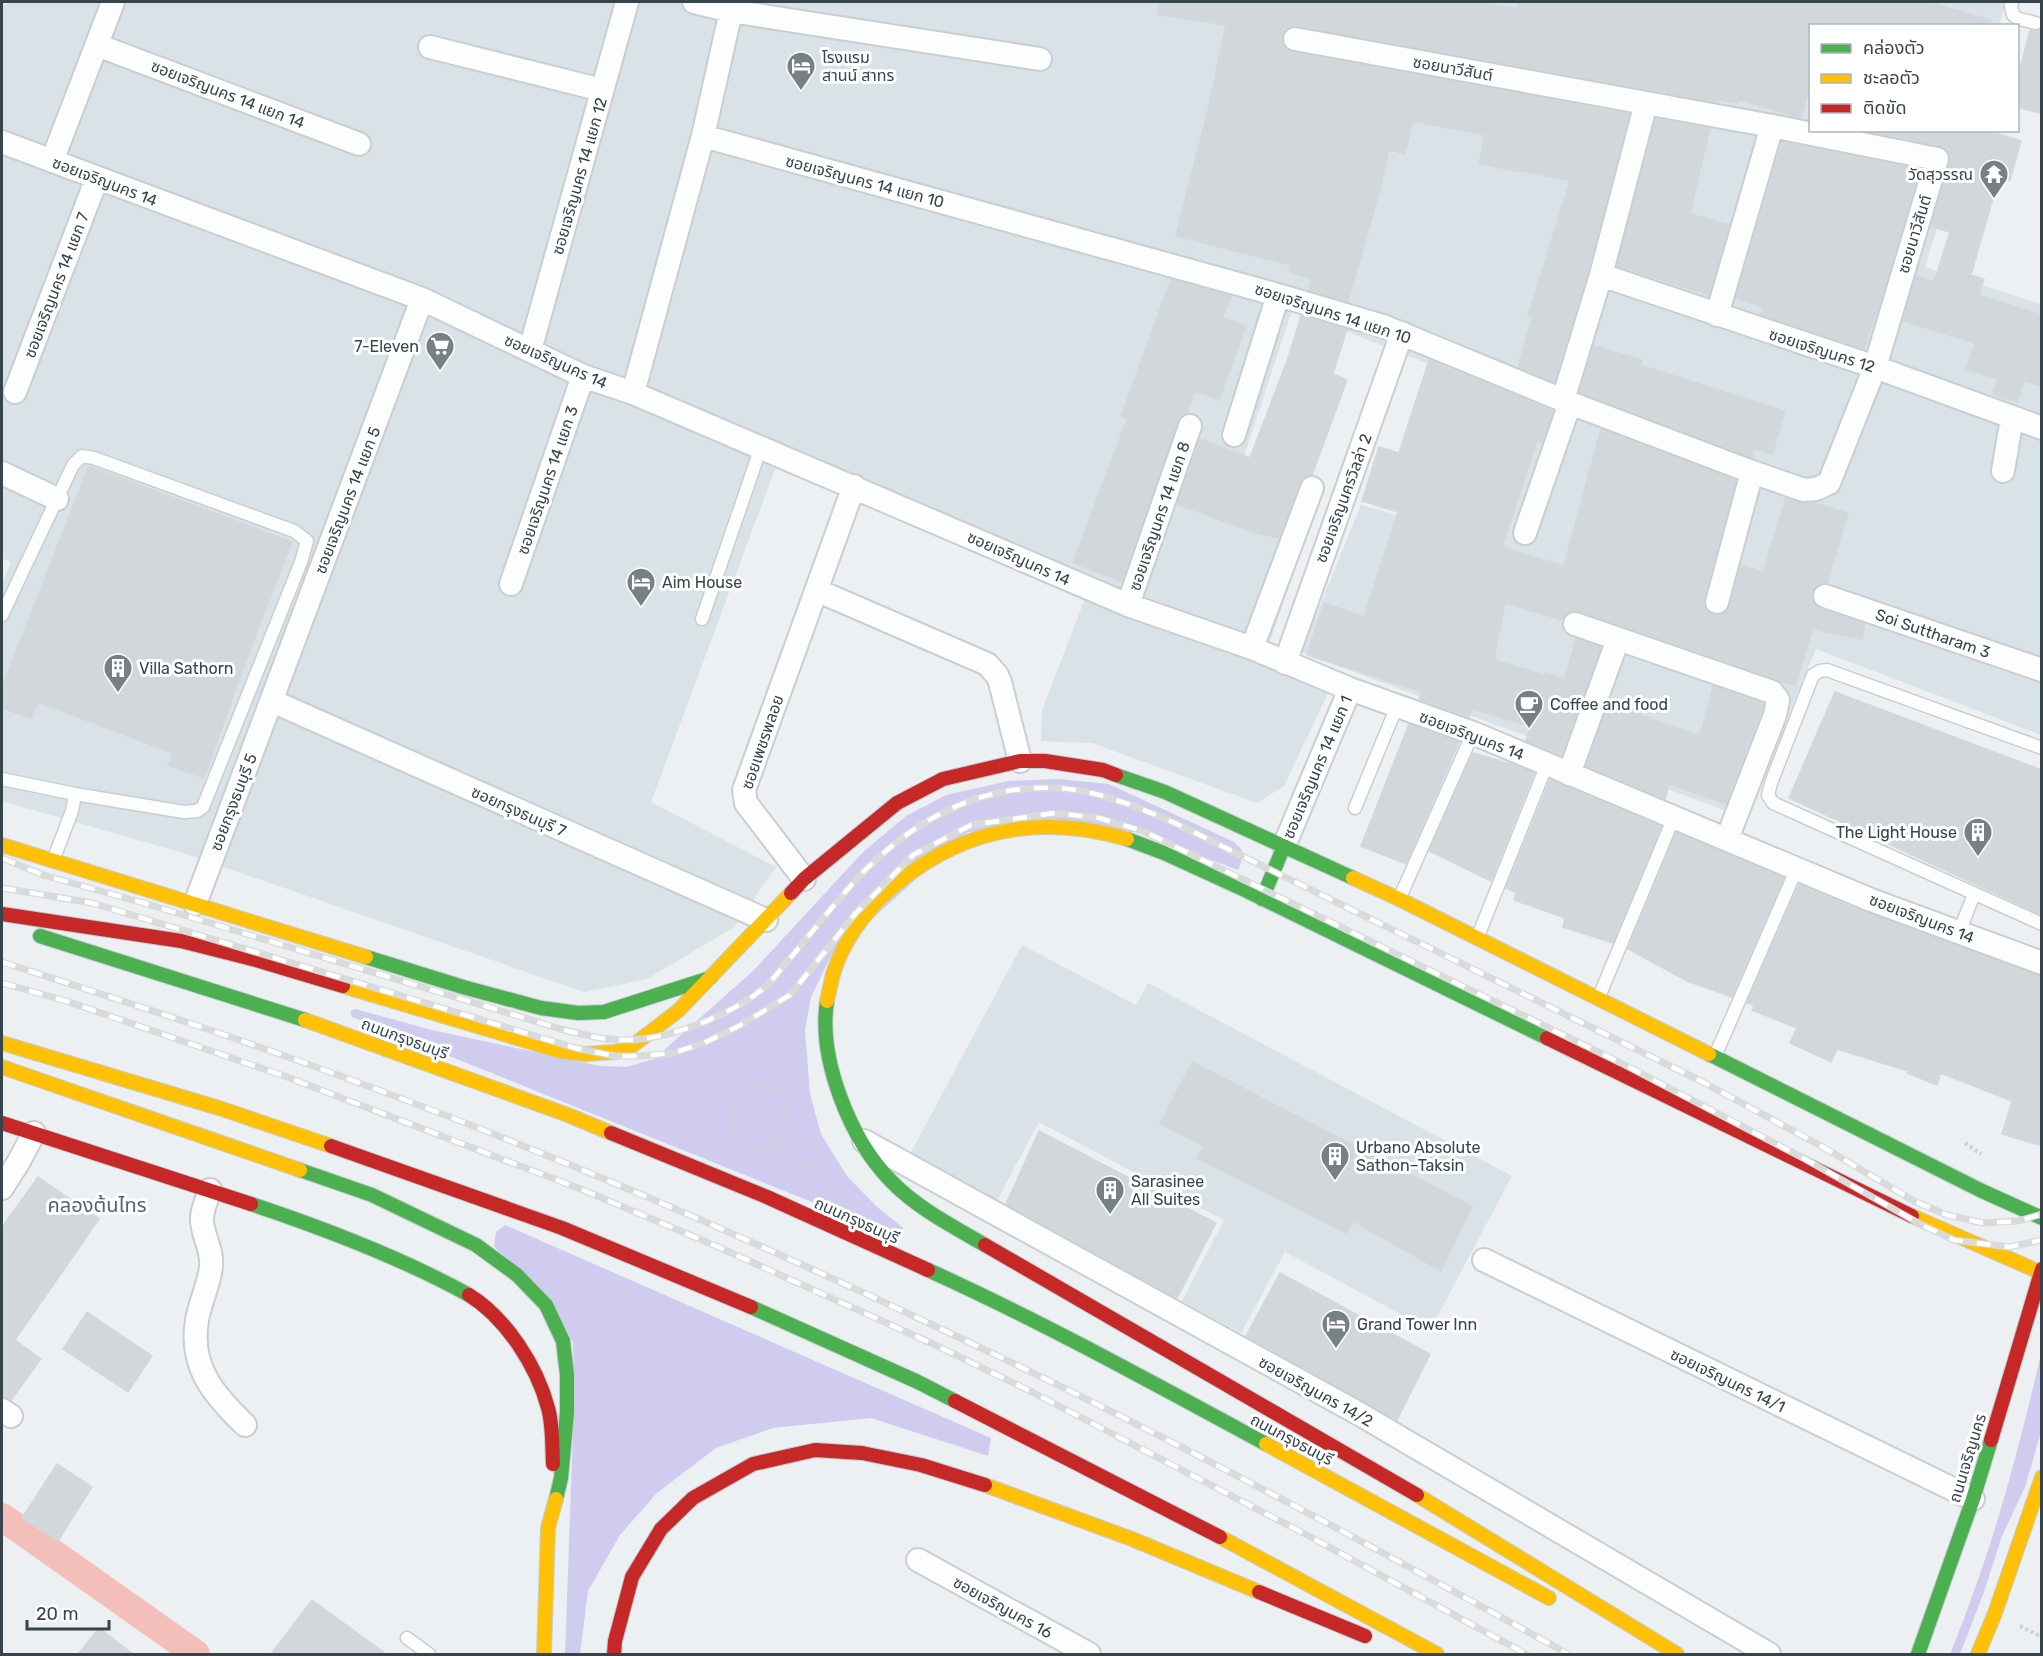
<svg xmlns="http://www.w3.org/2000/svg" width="2043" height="1656" font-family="Rubik,'Noto Sans Thai',sans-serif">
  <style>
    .residential { fill: #d9e2e7 }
    .green { fill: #cfccf0 }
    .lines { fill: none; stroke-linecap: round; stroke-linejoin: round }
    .canal { stroke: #f4bfba; stroke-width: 28 }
    .building { fill: #d1d7da; stroke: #d2d8db; stroke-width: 1.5 }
    .lane-casing { stroke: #caced1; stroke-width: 15 }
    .street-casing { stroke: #caced1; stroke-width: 26 }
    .fast-casing { stroke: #c4cdd4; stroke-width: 16 }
    .slow-casing { stroke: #c4cdd4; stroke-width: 16 }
    .jam-casing { stroke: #c4cdd4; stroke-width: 16 }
    .path { stroke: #cbd0d3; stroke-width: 4; stroke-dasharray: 3 3; stroke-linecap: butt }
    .lane { stroke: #fcfdfd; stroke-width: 12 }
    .street { stroke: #fcfdfd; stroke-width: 22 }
    .fast { stroke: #4caf50; stroke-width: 14 }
    .slow { stroke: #ffc107; stroke-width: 14 }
    .jam { stroke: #c62828; stroke-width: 14 }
    .rail-casing { stroke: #d9dada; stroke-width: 7 }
    .rail { stroke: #fff; stroke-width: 4.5; stroke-dasharray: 14; stroke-linecap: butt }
    .labels { text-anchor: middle; stroke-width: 6; stroke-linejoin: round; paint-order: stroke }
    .poi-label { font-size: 16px; fill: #36454b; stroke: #fff; text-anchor: start }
    .street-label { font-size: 16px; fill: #36454b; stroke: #fff }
    .quarter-label { font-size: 20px; fill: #4d656f; stroke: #fff }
  </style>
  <rect width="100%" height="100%" fill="#ecf0f3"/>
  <path class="residential" d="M 2,2 L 2006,2 L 1999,25 L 1810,26 L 1810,130 L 1967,131 L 1925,267 L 2041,304 L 2041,735 L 1816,649 L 1745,818 L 1301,652 L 1361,505 L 1438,527 L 1480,384 L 1292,310 L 1242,463 L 1323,486 L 1272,636 L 1262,658 L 1328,693 L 1284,786 L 1257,803 L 1092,743 L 1041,741 L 1042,710 L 1086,596 L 777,464 L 651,802 L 776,867 L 734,927 L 647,979 L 584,992 L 183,853 L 2,801 L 2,582 L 11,563 L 2,558 Z
    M 1022,945 L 1136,1005 L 1148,983 L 1512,1176 L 1430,1330 L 1285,1252 L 1241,1333 L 1182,1301 L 1224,1220 L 1039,1122 L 996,1202 L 909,1156 Z"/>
  <path class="green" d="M 1058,779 L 1109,784 L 1234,842 L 1242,850 L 1241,863 L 1238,870 L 1136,832 L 968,832 L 831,956 L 811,997 L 805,1030 L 810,1094 L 821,1134 L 847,1176 L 876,1206 L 903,1228 L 899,1237 L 352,1017 L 350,1011 L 355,1009 L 432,1030 L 600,1066 L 626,1067 L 654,1059 L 754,970 L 863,852 L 906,816 L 946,795 L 1009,781 Z
    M 505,1225 L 991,1438 L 988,1456 L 871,1418 L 773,1428 L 716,1448 L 657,1493 L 620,1535 L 588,1591 L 580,1654 L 565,1654 L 574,1403 L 573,1342 L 494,1246 L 496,1232 Z
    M 2041,1353 L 2041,1432 L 2025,1487 L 2002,1536 L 1984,1592 L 1960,1654 L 1950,1654 C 1990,1557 2018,1455 2041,1353 Z"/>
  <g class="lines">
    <path class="canal" d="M 2,1517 L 196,1654"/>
  </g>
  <path class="building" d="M 1159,2 L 1484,2 L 1517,9 L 1519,2 L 1929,2 L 1990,20 L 1989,26 L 1810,26 L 1810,85 L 1801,118 L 1737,99 L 1737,103 L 1717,99 L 1717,102 L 1297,26 L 1291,26 L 1285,30 L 1282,36 L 1282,43 L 1286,49 L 1293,52 L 1629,114 L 1588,271 L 1554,382 L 1518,367 L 1532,318 L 1528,316 L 1570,181 L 1523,171 L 1523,172 L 1479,164 L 1485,135 L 1413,121 L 1405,154 L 1389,150 L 1378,197 L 1348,302 L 1309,290 L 1312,279 L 1289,272 L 1291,265 L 1176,236 L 1207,114 L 1226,25 L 1158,14 Z
    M 2042,29 L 2042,114 L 2018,107 L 2018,76 L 2030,30 L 2038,31 Z
    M 1656,119 L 1710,128 L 1690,214 L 1729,225 L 1709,295 L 1617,266 Z
    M 1863,130 L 1986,130 L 2021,141 L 2010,180 L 1999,177 L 1971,275 L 1984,279 L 1979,295 L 2042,315 L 2042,386 L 2024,381 L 2017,402 L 1993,394 L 1998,379 L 1966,369 L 1975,343 L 1903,321 L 1916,276 L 1934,282 L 1950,232 L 1931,227 L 1950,163 L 1950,155 L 1946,149 L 1940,146 Z
    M 1782,142 L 1920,169 L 1877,313 L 1876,312 L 1864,349 L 1761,315 L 1764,307 L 1736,298 Z
    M 1171,279 L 1231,296 L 1223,318 L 1246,326 L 1219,400 L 1195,391 L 1187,413 L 1182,415 L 1178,421 L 1122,581 L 1073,563 L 1127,419 L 1121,416 Z
    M 1301,316 L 1347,329 L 1333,374 L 1347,380 L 1312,475 L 1304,477 L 1299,483 L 1279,538 L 1253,532 L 1177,504 L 1200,439 L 1250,458 L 1288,358 Z
    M 1594,346 L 1642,360 L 1640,365 L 1785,411 L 1772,454 L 1754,449 L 1752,458 L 1580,392 Z
    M 1429,360 L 1553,411 L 1542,442 L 1537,441 L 1502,547 L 1564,566 L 1601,429 L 1736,480 L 1704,598 L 1704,606 L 1707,611 L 1713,615 L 1721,615 L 1726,612 L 1730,606 L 1741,565 L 1763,572 L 1786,498 L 1800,503 L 1814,503 L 1848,513 L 1827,583 L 1822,583 L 1816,586 L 1812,592 L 1812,598 L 1815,604 L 1819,608 L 1865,624 L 1862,639 L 1813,629 L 1795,686 L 1579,611 L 1573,611 L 1567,613 L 1562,620 L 1505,603 L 1494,660 L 1545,675 L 1545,673 L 1565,679 L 1576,639 L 1601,647 L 1561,755 L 1526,741 L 1530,726 L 1472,709 L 1469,717 L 1419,699 L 1422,692 L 1307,655 L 1324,603 L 1364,617 L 1398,512 L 1362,501 L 1379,447 L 1399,453 Z
    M 89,466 L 292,542 L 242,671 L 204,778 L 168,765 L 173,753 L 38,702 L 31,718 L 2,708 L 2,687 Z
    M 1713,686 L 1764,703 L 1726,804 L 1669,784 L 1665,799 L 1586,766 L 1609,704 L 1700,736 Z
    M 1835,692 L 2042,770 L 2042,915 L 1789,798 Z
    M 1409,724 L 1459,742 L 1406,864 L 1361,846 Z
    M 1473,753 L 1515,765 L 1534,773 L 1491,881 L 1429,851 Z
    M 1550,780 L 1661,827 L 1613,943 L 1563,927 L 1565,918 L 1514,900 L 1516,893 L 1506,888 Z
    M 1676,833 L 1784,878 L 1732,997 L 1687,981 L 1628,949 Z
    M 1799,884 L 1849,906 L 2042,976 L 2042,1146 L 2002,1134 L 2012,1101 L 1941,1073 L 1937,1085 L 1907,1073 L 1908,1071 L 1837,1049 L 1831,1062 L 1790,1043 L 1797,1028 L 1752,1010 L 1754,1005 L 1747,1003 Z
    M 1192,1062 L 1472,1206 L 1441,1271 L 1353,1221 L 1346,1233 L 1197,1158 L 1204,1146 L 1160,1124 Z
    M 1039,1131 L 1216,1223 L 1177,1298 L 1006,1204 Z
    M 38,1177 L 99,1219 L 15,1340 L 41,1359 L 11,1400 L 2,1397 L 2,1227 Z
    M 1280,1273 L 1430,1354 L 1397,1420 L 1246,1336 Z
    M 87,1312 L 152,1356 L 128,1392 L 63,1349 Z
    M 57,1464 L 92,1487 L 58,1541 L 22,1518 Z
    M 312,1600 L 386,1654 L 271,1654 Z
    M 99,1628 L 133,1654 L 78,1654 Z"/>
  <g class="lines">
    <g class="lane-casing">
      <path id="lane" d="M 2012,2 L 2011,6 L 2013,15 L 2019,19 L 2036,23
        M 2,615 L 73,465 L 82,456 L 94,458 L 294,531 L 307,541 L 301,562 L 203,807 L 197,811 L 184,812 L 75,794 L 2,779
        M 702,619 L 761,447
        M 2042,748 L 1827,670 L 1820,671 L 1813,675 L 1771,783 L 1768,795 L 1773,803 L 2042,924
        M 1355,808 L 1397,706
        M 54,858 L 72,811 L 75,794
        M 1400,897 L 1473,733
        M 1959,933 L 1974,894
        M 1478,936 L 1547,764
        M 1598,999 L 1674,817
        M 1715,1056 L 1797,868
        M 407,1638 L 429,1654"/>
    </g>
    <g class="street-casing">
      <path id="street" d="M 694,2 L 731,11 L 1040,59
        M 97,45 L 359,144
        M 430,47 L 602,90
        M 703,136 L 731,11
        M 2,142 L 422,299 L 583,376 L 633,393 L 1128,605 L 1252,648 L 1350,689 L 1473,733 L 1871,900 L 2042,963
        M 52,161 L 113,2
        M 1601,275 L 1875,367 L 2042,428
        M 1717,315 L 1772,126
        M 530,350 L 627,2
        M 15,392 L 97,178
        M 633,393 L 703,136 L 1278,295 L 1383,326 L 1570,403 L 1752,472 L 1804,490 L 1816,489 L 1829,483 L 1875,367 L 1937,159 L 1772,126 L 1295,39
        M 1563,400 L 1601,275 L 1646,103
        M 1234,435 L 1278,295
        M 2003,471 L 2012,418
        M 2,473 L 57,499
        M 1525,533 L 1570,403
        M 511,584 L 583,376
        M 816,590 L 987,664 L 997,675 L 1000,682 L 1020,761
        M 1825,596 L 2042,670
        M 1717,602 L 1752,472
        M 1128,605 L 1190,426
        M 1575,624 L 1772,692 L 1778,700 L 1775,715 L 1727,839
        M 1252,648 L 1312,488
        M 1285,663 L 1402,333
        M 272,701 L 766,920
        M 1569,774 L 1618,639
        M 1284,846 L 1350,689
        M 804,879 L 746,803 L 744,790 L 854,486
        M 195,904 L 422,299
        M 864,1141 L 1356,1412 L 1769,1654
        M 2,1188 L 18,1163 L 34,1133
        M 210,1190 C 207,1200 201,1211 202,1221 C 203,1237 213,1251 211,1267 C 209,1285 200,1302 197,1320 C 189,1367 214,1395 245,1425
        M 1484,1260 L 1973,1499
        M 2,1410 L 11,1416
        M 918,1560 L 1089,1654"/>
    </g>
    <g class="fast-casing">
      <path id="fast" d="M 1116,775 L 1165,792 L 1353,878
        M 1127,839 L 1164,853 L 1247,891 L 1547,1038
        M 1262,899 L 1284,846
        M 40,936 L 305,1020
        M 366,957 L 463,987 L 541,1008 L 578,1013 L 604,1012 L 710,978
        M 827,1001 C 818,1059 850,1139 891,1181 C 917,1208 952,1226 985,1245
        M 1709,1054 L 1982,1191 L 2042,1218
        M 300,1170 L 372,1195 L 476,1245 L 517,1275 L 546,1305 L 563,1341 L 567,1375 L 567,1412 L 561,1478 L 556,1499
        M 251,1204 C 326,1229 400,1257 469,1295
        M 928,1270 C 1043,1322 1155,1384 1266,1444
        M 751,1307 L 918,1382 L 955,1401
        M 1918,1654 L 1973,1499 L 1991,1440"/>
    </g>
    <g class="slow-casing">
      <path id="slow" d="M 2,845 L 366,957
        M 1353,878 L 1399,899 L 1709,1054
        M 343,986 L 560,1051 L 585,1054 L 615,1052 L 632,1046 L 678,1011 L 791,893
        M 827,1001 C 829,992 831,983 833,974 C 844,939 868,908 895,885 C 963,828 1042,814 1127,839
        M 305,1020 L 568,1115 L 611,1133
        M 2,1043 L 219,1108 L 331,1146
        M 2,1067 L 300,1170
        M 1912,1216 L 2042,1273
        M 1266,1444 L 1549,1598
        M 985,1485 L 1132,1539 L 1259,1592
        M 1417,1495 L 1677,1654
        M 1220,1537 L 1437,1654
        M 544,1654 L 548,1528 L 556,1499
        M 1978,1654 L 1995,1613 L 2042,1477"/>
    </g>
    <g class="jam-casing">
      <path id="jam" d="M 791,893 L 804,879 L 897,803 L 943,779 L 1020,761 L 1045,761 L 1103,770 L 1116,775
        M 2,914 L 181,941 L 256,960 L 343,986
        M 1547,1038 L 1912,1216
        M 2,1123 L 251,1204
        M 611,1133 L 767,1197 L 928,1270
        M 331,1146 L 562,1228 L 751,1307
        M 985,1245 L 1417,1495
        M 469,1295 C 506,1318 537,1366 548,1408 C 553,1425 552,1446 553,1464
        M 955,1401 L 1220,1537
        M 1991,1440 L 2042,1269
        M 1259,1592 L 1365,1636
        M 614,1654 L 615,1641 L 632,1577 L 661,1529 L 693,1498 L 753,1464 L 815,1450 L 862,1453 L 921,1465 L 985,1485"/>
    </g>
    <path class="path" d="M 713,1017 C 739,1071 736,1097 805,1087
      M 756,1087 L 736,1105 L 730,1125 L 740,1140 L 763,1149 L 781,1140 L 790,1113 L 780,1091
      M 1965,1143 L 1981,1154
      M 774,1144 L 791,1157 L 813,1167
      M 2020,1626 L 2042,1637"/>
    <use href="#lane" class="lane"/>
    <use href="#street" class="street"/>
    <use href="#fast" class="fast"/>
    <use href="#slow" class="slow"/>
    <use href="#jam" class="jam"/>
    <g class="rail-casing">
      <path id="rail" d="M 2,858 L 43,875 L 147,904 L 561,1029 C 580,1034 599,1039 619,1040 C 664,1042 731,1016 765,987 C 775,978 783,966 792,956 C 812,932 832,907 853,883 C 906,825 974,784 1056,788 C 1098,790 1138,807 1177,824 L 1703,1082 L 1821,1146 L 1914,1201 L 1947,1215 L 1983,1223 L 2018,1221 L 2042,1214
        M 2,888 L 92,903 L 575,1048 L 615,1056 L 641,1056 L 673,1053 L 704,1043 L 739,1026 L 790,995 L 855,914 L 913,855 L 971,825 L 1055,813 L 1099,818 L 1143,831 L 1621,1063 L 1803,1158 L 1922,1225 L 1954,1240 L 2009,1247 L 2042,1240
        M 2,962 C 67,983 133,1004 198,1026 C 455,1112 712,1220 956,1336 C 1164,1434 1367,1543 1568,1654
        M 2,983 L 66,1001 L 287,1077 L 583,1190 L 716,1246 L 933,1344 L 1032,1392 L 1305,1534 L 1526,1654"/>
    </g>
    <use href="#rail" class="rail"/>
  </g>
  <defs>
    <g id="hotel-pin" transform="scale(1.5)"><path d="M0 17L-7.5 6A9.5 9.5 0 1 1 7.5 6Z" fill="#768186" stroke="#fff"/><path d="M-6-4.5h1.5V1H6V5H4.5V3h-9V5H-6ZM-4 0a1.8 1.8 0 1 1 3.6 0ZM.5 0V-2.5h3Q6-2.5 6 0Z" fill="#fff"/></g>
    <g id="temple-pin" transform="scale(1.5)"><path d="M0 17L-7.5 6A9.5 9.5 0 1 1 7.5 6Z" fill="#768186" stroke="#fff"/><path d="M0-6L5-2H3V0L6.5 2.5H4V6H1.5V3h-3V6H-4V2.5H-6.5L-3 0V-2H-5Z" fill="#fff"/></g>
    <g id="supermarket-pin" transform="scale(1.5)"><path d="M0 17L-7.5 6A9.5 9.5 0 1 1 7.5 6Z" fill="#768186" stroke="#fff"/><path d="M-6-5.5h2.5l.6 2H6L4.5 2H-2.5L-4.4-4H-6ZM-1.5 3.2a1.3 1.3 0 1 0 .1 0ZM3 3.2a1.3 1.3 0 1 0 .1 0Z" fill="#fff"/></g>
    <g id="building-pin" transform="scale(1.5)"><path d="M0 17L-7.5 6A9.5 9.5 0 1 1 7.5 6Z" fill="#768186" stroke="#fff"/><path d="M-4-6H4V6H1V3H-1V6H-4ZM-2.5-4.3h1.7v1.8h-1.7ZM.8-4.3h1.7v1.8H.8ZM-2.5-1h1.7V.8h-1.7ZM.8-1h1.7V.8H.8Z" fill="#fff"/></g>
    <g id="cafe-pin" transform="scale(1.5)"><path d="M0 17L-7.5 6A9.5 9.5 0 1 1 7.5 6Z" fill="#768186" stroke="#fff"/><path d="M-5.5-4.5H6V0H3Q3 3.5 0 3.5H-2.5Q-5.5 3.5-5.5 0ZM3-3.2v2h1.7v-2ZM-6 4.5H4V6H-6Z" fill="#fff"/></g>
  </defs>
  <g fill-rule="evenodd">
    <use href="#hotel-pin" x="801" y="66"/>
    <use href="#temple-pin" x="1994" y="174"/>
    <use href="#supermarket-pin" x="440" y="346"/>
    <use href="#hotel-pin" x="641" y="582"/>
    <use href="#building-pin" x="118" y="668"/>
    <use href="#cafe-pin" x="1529" y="704"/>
    <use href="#building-pin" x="1978" y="832"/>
    <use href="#building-pin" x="1335" y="1156"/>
    <use href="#building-pin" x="1110" y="1190"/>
    <use href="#hotel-pin" x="1336" y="1324"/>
  </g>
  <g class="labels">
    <g class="poi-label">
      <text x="822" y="63">โรงแรม<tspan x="822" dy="18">สานน์ สาทร</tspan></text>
      <text x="1973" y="180" text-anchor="end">วัดสุวรรณ</text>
      <text x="419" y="352" text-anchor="end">7-Eleven</text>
      <text x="662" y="588">Aim House</text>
      <text x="139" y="674">Villa Sathorn</text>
      <text x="1550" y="710">Coffee and food</text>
      <text x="1957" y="838" text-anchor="end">The Light House</text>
      <text x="1356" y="1153">Urbano Absolute<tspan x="1356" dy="18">Sathon–Taksin</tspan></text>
      <text x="1131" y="1187">Sarasinee<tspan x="1131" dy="18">All Suites</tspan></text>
      <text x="1357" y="1330">Grand Tower Inn</text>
    </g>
    <g class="street-label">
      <text transform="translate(1453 68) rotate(10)" y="6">ซอยนาวีสันต์</text>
      <text transform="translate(228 94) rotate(21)" y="6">ซอยเจริญนคร 14 แยก 14</text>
      <text transform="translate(579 176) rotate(-74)" y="6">ซอยเจริญนคร 14 แยก 12</text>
      <text transform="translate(105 181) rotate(21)" y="6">ซอยเจริญนคร 14</text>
      <text transform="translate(865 181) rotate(15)" y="6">ซอยเจริญนคร 14 แยก 10</text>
      <text transform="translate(1914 234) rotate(-73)" y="6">ซอยนาวีสันต์</text>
      <text transform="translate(56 285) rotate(-69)" y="6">ซอยเจริญนคร 14 แยก 7</text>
      <text transform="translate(1333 313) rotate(18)" y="6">ซอยเจริญนคร 14 แยก 10</text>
      <text transform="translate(1822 350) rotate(18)" y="6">ซอยเจริญนคร 12</text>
      <text transform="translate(556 361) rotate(24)" y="6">ซอยเจริญนคร 14</text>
      <text transform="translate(547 480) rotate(-71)" y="6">ซอยเจริญนคร 14 แยก 3</text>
      <text transform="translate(1343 498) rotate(-70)" y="6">ซอยเจริญนครวิลล่า 2</text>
      <text transform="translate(347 500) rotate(-69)" y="6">ซอยเจริญนคร 14 แยก 5</text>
      <text transform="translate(1159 516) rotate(-71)" y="6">ซอยเจริญนคร 14 แยก 8</text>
      <text transform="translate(1019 558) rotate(24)" y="6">ซอยเจริญนคร 14</text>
      <text transform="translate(1933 633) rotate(19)" y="6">Soi Suttharam 3</text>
      <text transform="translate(1472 735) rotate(21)" y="6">ซอยเจริญนคร 14</text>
      <text transform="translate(762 742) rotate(-71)" y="6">ซอยเพชรพลอย</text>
      <text transform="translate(1317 767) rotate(-67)" y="6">ซอยเจริญนคร 14 แยก 1</text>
      <text transform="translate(233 802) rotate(-69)" y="6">ซอยกรุงธนบุรี 5</text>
      <text transform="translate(519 811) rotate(24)" y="6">ซอยกรุงธนบุรี 7</text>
      <text transform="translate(1922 918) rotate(21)" y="6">ซอยเจริญนคร 14</text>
      <text transform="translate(405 1038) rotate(20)" y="6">ถนนกรุงธนบุรี</text>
      <text transform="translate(857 1220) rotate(24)" y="6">ถนนกรุงธนบุรี</text>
      <text transform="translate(1728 1380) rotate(26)" y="6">ซอยเจริญนคร 14/1</text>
      <text transform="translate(1316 1391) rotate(29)" y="6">ซอยเจริญนคร 14/2</text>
      <text transform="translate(1292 1439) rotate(28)" y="6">ถนนกรุงธนบุรี</text>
      <text transform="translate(1967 1458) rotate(-73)" y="6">ถนนเจริญนคร</text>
      <text transform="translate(1003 1607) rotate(29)" y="6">ซอยเจริญนคร 16</text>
    </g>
    <g class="quarter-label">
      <text x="97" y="1212">คลองต้นไทร</text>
    </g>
  </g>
  <rect width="2043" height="1656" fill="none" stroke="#36454b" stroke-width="6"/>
  <rect x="1809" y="24" width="210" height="108" fill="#ffffff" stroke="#afb5b7" stroke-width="1.5"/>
  <rect x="1821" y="44" width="30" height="9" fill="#4caf50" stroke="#afb5b7" stroke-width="1.5"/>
  <text x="1863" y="54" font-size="18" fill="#36454b">คล่องตัว</text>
  <rect x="1821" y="74" width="30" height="9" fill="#ffc107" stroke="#afb5b7" stroke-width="1.5"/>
  <text x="1863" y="84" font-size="18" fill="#36454b">ชะลอตัว</text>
  <rect x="1821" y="104" width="30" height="9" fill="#c62828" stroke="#afb5b7" stroke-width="1.5"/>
  <text x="1863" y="114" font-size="18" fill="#36454b">ติดขัด</text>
  <path d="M27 1620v9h82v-9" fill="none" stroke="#36454b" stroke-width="3"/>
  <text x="36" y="1620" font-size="18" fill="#36454b" stroke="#ffffff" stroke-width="4.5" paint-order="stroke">20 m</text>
</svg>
